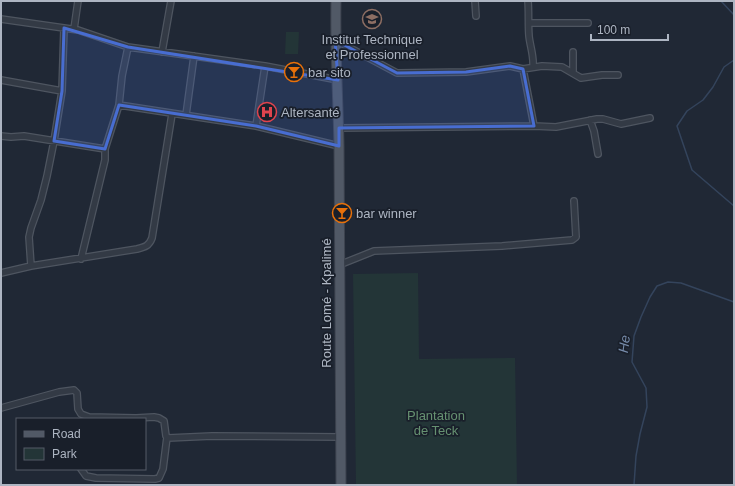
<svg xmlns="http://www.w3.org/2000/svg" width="735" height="486" font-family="Arial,sans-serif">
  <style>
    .green { fill: #233537 }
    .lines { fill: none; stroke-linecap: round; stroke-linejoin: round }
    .stream { stroke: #34445c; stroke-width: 1.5 }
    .street-casing { stroke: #4e5560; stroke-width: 8 }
    .primary-casing { stroke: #3d434f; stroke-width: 11 }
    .street { stroke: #333a45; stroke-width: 5.5 }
    .primary { stroke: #515966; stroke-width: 9 }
    .marked { fill: #486dd1; fill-opacity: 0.2; stroke: #486dd1; stroke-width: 3; stroke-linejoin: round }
    .labels { text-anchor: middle; stroke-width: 3.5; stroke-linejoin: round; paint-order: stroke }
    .poi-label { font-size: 13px; fill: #adb5c2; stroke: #191f2a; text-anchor: start }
    .street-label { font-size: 13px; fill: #adb5c2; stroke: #191f2a }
    .park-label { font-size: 13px; fill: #669171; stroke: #191f2a }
    .water-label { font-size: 14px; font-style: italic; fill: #768baa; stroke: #191f2a }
  </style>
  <rect width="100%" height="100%" fill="#202835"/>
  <path class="green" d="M 286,32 L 299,32 L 298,54 L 285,54 Z
    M 418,273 L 419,359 L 515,358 L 517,485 L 356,485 L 353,274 Z"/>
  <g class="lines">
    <path class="stream" d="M 721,1 L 734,15
      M 734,60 L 724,67 L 713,87 L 703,100 L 687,111 L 677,126 L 692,170 L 734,206
      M 634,485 L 636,456 L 640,434 L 647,407 L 646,388 L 632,362 L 634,336 L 641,317 L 650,297 L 657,286 L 668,282 L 681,283 L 734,302"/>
    <g class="street-casing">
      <path id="street" d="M 475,1 L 476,16
        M 528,1 C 529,13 528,24 529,36 C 530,46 534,56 533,67
        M 1,19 L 78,30 L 128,47 L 265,66 L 338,80
        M 530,23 L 588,23
        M 74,29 L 78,1
        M 335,40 L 397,73 L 466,72 L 510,66 L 523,69 L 542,66 L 562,67 L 581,78 L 602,75 L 618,75
        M 162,52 L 171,1
        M 523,69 L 534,126 L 556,127 L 597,119 L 603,119 L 621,124 L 650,118
        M 573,73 L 573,52
        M 1,80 L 62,91 L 64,28
        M 119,105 L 256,126 L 339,146
        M 186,115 L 194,56
        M 590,120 L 594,131 L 598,154
        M 256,126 L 265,66
        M 339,128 L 534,126
        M 1,136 L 11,137 L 24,136 L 105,149
        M 81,259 L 105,160 L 105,149 L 119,105 L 122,76 L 128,47
        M 339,265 L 374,251 L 502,246 L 572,240 L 576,237 L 574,201
        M 31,266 L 29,237 L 31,228 L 41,200 L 47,176 L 54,141 L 62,91
        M 1,273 L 31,266 L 137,249 C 145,247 149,246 152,238 L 172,114
        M 1,408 L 59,392 L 74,390 L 77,393 L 78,409 L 81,414 L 89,417 L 136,418 L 154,417 L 159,418 L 164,421 L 166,436 L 168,438 L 212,436 L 340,437
        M 81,469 L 86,476 L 96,478 L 155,479 L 159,478 L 163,469 L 167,437"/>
    </g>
    <g class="primary-casing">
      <path id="primary" d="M 336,1 C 335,49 338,98 339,146 C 340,259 340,372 341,485"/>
    </g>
    <use href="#street" class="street"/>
    <use href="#primary" class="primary"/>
  </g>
  <path class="marked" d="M 64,28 L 128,47 L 338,80 L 335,40 L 397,73 L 466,72 L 510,66 L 523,69 L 534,126 L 339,128 L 339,146 L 256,126 L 119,105 L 105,149 L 54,141 L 62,91 Z"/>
  <defs>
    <g id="school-ring" transform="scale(1)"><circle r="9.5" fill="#191f2a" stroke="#8d6e63" stroke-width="1.5"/><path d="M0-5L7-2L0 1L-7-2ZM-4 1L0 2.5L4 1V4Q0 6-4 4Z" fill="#8d6e63"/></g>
    <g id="bar-ring" transform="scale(1)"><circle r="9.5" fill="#191f2a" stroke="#e8710a" stroke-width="1.5"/><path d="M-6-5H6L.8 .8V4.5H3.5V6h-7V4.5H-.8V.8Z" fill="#e8710a"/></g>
    <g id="hospital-ring" transform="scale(1)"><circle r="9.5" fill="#191f2a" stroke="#e0444e" stroke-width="1.5"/><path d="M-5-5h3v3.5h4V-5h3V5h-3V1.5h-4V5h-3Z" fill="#e0444e"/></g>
  </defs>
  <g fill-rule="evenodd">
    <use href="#school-ring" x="372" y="19"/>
    <use href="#bar-ring" x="294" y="72"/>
    <use href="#hospital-ring" x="267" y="112"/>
    <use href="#bar-ring" x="342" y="213"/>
  </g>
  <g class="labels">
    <g class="poi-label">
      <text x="372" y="44" text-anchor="middle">Institut Technique<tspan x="372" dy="15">et Professionnel</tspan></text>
      <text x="308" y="77">bar sito</text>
      <text x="281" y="117">Altersanté</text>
      <text x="356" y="218">bar winner</text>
    </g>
    <g class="street-label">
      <text transform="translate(326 303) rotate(-90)" y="5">Route Lomé - Kpalimé</text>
    </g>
    <g class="park-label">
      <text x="436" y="420">Plantation<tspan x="436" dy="15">de Teck</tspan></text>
    </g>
    <g class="water-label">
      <text transform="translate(624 344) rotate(-82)" y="5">He</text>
    </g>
  </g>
  <rect width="735" height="486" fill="none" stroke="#adb5c2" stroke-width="4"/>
  <rect x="16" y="418" width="130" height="52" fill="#191f2a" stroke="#545b67"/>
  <rect x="24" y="431" width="20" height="6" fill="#515966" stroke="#545b67"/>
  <text x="52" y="438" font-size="12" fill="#adb5c2">Road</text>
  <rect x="24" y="448" width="20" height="12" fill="#233537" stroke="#545b67"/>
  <text x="52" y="458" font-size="12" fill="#adb5c2">Park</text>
  <path d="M591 34v6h77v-6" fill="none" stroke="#adb5c2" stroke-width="2"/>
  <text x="597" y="34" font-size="12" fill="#adb5c2" stroke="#191f2a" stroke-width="3" paint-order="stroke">100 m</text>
</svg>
